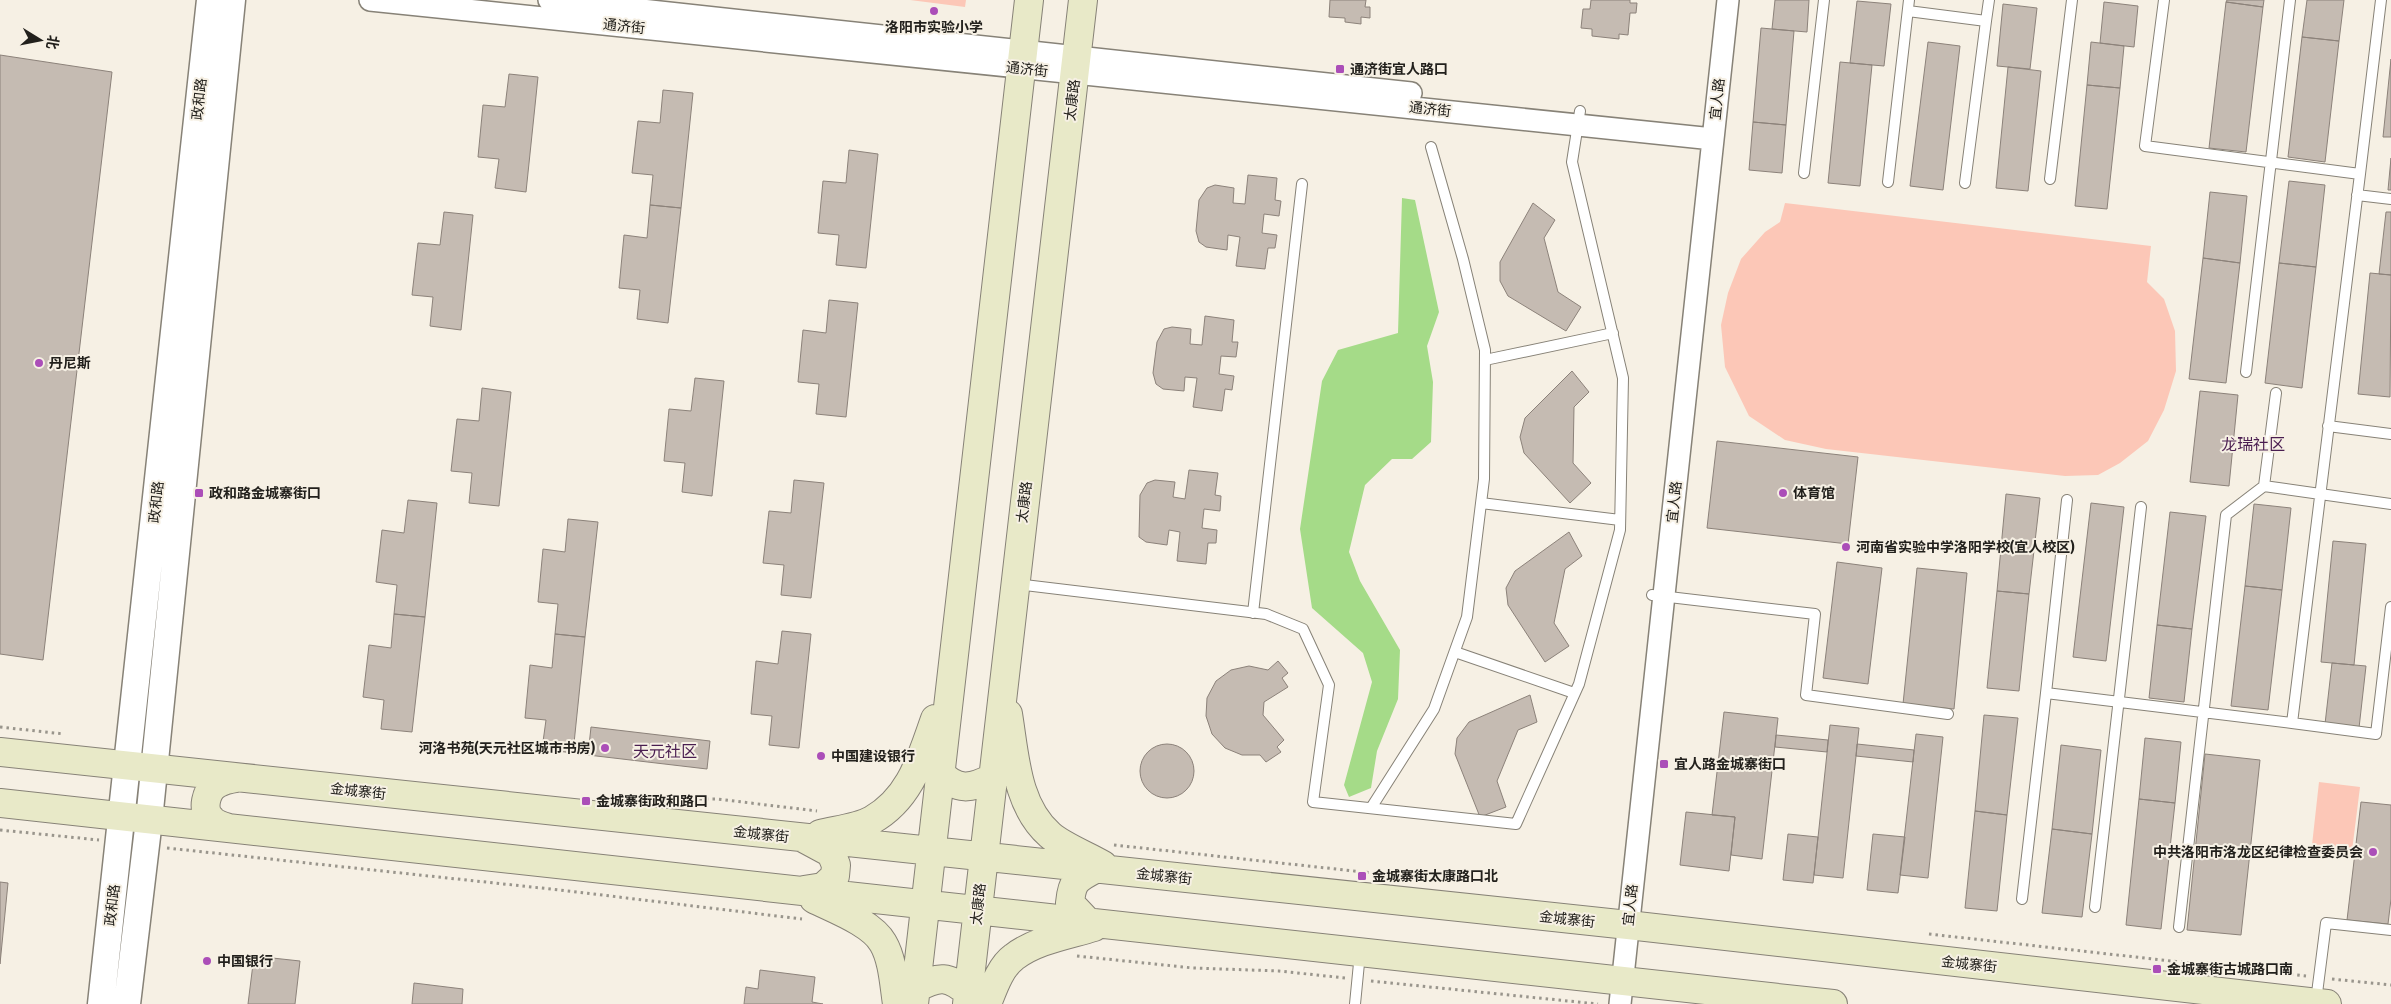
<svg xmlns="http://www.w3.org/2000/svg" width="2391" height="1004" font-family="'Fira Sans Condensed','Noto Sans SC',sans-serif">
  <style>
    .green { fill: #fcc7b7 }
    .water { fill: #a5db88 }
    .building { fill: #c5bbb2; stroke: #8c827a }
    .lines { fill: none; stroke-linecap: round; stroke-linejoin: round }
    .service-casing { stroke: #878277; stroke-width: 12 }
    .minor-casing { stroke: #878277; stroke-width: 24 }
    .tertiary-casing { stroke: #878277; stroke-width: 29 }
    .secondary-casing { stroke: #878277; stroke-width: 30 }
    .path { stroke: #99958c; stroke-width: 3; stroke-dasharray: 2.5 4; stroke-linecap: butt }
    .service { stroke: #fff; stroke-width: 10 }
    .minor { stroke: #fff; stroke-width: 21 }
    .tertiary { stroke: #fff; stroke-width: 26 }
    .secondary { stroke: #e8e9c8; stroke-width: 28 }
    .poi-dot { fill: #ab4eb8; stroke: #f6f0e4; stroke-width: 2 }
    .labels { text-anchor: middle; stroke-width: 4; stroke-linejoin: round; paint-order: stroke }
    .street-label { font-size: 14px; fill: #22201c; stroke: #f6f0e4 }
    .poi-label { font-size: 14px; font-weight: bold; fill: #22201c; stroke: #f6f0e4; text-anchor: start }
    .quarter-label { font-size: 16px; fill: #491d50; stroke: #f6f0e4 }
  </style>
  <rect width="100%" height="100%" fill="#f6f0e4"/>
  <path class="green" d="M 910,0 L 966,0 L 965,7 Z
    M 1785,203 L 2151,246 L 2147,282 L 2164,299 L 2175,331 L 2176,371 L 2164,410 L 2148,441 L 2120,463 L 2098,475 L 2065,476 L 1826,449 L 1785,440 L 1749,416 L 1725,367 L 1721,325 L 1728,293 L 1741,259 L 1765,232 L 1780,222 Z
    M 2319,782 L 2360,787 L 2351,859 L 2311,854 Z"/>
  <path class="water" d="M 1402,198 L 1415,200 L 1439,312 L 1427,346 L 1433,382 L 1431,442 L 1412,459 L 1392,459 L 1365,485 L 1349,552 L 1360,581 L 1400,650 L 1398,699 L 1377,751 L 1371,788 L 1349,797 L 1344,785 L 1372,682 L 1363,653 L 1312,608 L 1300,529 L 1322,381 L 1338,350 L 1398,333 Z"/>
  <path class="building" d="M 1330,0 L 1366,0 L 1365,7 L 1370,7 L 1370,18 L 1361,17 L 1361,24 L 1345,22 L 1345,18 L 1329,17 Z
    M 1591,0 L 1630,0 L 1630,3 L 1637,3 L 1636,13 L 1630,13 L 1628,35 L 1619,34 L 1619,39 L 1592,36 L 1592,29 L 1581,28 L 1583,9 L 1590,9 Z
    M 1775,0 L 1809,0 L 1807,32 L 1772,29 Z
    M 2227,0 L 2264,0 L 2263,7 L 2226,2 Z
    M 2307,0 L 2344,0 L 2339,41 L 2302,37 Z
    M 1857,1 L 1891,4 L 1884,66 L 1850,63 Z
    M 2104,2 L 2138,6 L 2134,47 L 2100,43 Z
    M 2226,2 L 2263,7 L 2246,152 L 2209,148 Z
    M 2003,4 L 2037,8 L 2030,69 L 1997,66 Z
    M 1761,28 L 1794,31 L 1786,125 L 1753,122 Z
    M 2302,37 L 2339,41 L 2325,162 L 2288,157 Z
    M 1928,42 L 1960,46 L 1943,190 L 1910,186 Z
    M 2091,42 L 2124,46 L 2120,88 L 2087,85 Z
    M 0,55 L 112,72 L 43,660 L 0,654 Z
    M 2391,59 L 2391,137 L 2383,137 Z
    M 1840,62 L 1872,65 L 1860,186 L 1828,183 Z
    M 2008,67 L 2041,71 L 2028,191 L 1996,188 Z
    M 509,74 L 538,77 L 526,192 L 495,188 L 499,159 L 478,157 L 483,105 L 505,107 Z
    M 2087,85 L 2120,88 L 2107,209 L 2075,206 Z
    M 663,90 L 693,93 L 681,208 L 650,205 L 653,175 L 632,173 L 638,121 L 660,123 Z
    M 1753,122 L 1786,125 L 1782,173 L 1749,170 Z
    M 849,150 L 878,154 L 866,268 L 836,265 L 839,235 L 818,233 L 823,181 L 846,183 Z
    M 2391,158 L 2391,190 L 2388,190 Z
    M 1248,175 L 1277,178 L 1275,200 L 1281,201 L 1279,216 L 1264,214 L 1262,233 L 1277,235 L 1275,248 L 1268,248 L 1265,269 L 1236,266 L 1240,237 L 1228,235 L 1227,250 L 1206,247 L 1199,242 L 1196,231 L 1199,200 L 1207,188 L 1215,185 L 1234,188 L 1233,203 L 1245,204 Z
    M 2289,181 L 2325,185 L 2316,267 L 2279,263 Z
    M 2210,192 L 2247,196 L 2240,263 L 2203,258 Z
    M 1533,203 L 1555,220 L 1544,238 L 1558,292 L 1581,307 L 1566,331 L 1508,296 L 1500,281 L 1500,262 Z
    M 650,205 L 681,208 L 668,323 L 637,319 L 640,290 L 619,288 L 624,235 L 647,238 Z
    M 444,212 L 473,215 L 461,330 L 430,326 L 433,297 L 412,295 L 418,243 L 440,245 Z
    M 2386,212 L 2391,212 L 2391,275 L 2379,274 Z
    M 2203,258 L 2240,263 L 2226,383 L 2189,379 Z
    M 2279,263 L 2316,267 L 2302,388 L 2265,383 Z
    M 2370,273 L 2391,275 L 2390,397 L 2358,394 Z
    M 829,300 L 858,303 L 846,417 L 816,414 L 819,384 L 798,382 L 803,330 L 826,333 Z
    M 1205,316 L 1234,320 L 1232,342 L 1238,342 L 1236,357 L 1221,356 L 1219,374 L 1234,376 L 1232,390 L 1225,389 L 1222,411 L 1193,407 L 1197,378 L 1185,377 L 1184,391 L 1163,389 L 1156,384 L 1153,373 L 1157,342 L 1164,329 L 1172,327 L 1191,329 L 1190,344 L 1202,345 Z
    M 1572,371 L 1589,392 L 1574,407 L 1573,463 L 1591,483 L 1570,503 L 1524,453 L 1520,437 L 1525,418 Z
    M 695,378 L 724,381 L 712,496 L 682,492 L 685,463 L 664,461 L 669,409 L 691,411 Z
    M 482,388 L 511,392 L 499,506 L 469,503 L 472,473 L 451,471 L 457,419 L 479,421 Z
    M 2200,391 L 2238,395 L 2229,486 L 2190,482 Z
    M 1717,441 L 1858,457 L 1848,544 L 1707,528 Z
    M 1189,470 L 1218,473 L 1215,495 L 1221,496 L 1220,511 L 1204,509 L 1202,528 L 1217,530 L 1216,543 L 1208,543 L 1206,564 L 1177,561 L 1180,532 L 1169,530 L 1167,545 L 1146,542 L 1139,537 L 1140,495 L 1147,483 L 1155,480 L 1175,482 L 1173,497 L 1185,499 Z
    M 794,480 L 824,483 L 811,598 L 781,595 L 784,565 L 763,563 L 769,511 L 791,513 Z
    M 2006,494 L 2040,498 L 2029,594 L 1997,591 Z
    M 408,500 L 437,503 L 425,617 L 394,614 L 397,585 L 376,582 L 382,530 L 404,533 Z
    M 2091,503 L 2124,507 L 2106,661 L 2073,657 Z
    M 2254,504 L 2291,508 L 2282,590 L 2245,586 Z
    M 2170,512 L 2206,516 L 2192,629 L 2157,625 Z
    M 568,519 L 598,522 L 585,637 L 555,634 L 558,604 L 538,602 L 543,549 L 565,552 Z
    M 1569,532 L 1582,556 L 1565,569 L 1554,623 L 1569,646 L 1545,662 L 1508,605 L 1506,588 L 1515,571 Z
    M 2333,541 L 2366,544 L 2354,665 L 2321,662 Z
    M 1837,562 L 1882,568 L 1868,684 L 1823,678 Z
    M 1917,568 L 1967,573 L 1954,709 L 1903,704 Z
    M 2245,586 L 2282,590 L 2268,710 L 2231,706 Z
    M 1997,591 L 2029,594 L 2019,691 L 1987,688 Z
    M 394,614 L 425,617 L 412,732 L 381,729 L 384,700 L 363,697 L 369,645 L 391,648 Z
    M 2157,625 L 2192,629 L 2184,702 L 2149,698 Z
    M 782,631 L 811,634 L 799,748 L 769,745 L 772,716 L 751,714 L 756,661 L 778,664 Z
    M 555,634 L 585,637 L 573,753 L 542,749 L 546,720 L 525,718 L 530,665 L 552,668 Z
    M 1278,661 L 1288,673 L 1282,678 L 1288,687 L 1264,702 L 1263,715 L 1284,740 L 1277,747 L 1281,752 L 1266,762 L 1260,755 L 1242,755 L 1225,748 L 1212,734 L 1206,716 L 1207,698 L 1216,681 L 1231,670 L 1249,666 L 1268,670 Z
    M 2332,663 L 2366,666 L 2359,728 L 2325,724 Z
    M 1530,695 L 1537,722 L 1518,730 L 1497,781 L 1506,807 L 1480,817 L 1455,754 L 1457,738 L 1469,722 Z
    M 1724,712 L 1778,718 L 1762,859 L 1731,855 L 1735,817 L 1712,815 Z
    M 1984,715 L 2018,718 L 2007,815 L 1975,811 Z
    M 1830,725 L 1859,728 L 1843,878 L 1814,875 Z
    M 591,727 L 710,741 L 707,769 L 588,755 Z
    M 1916,734 L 1943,737 L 1928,878 L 1900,875 Z
    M 1776,735 L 1828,740 L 1827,752 L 1775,747 Z
    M 2145,738 L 2181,742 L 2175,803 L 2139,799 Z
    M1140 771a27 27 0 1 1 54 0a27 27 0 1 1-54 0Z
    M 1857,744 L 1914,750 L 1913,762 L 1856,756 Z
    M 2061,745 L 2101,750 L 2092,834 L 2052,829 Z
    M 2205,754 L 2260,760 L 2241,935 L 2187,930 Z
    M 2139,799 L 2175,803 L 2161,929 L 2126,925 Z
    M 2361,802 L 2391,805 L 2391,899 L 2388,924 L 2347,920 Z
    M 1975,811 L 2007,815 L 1997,911 L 1965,908 Z
    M 1686,812 L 1735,817 L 1729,871 L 1680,865 Z
    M 2052,829 L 2092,834 L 2082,917 L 2042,913 Z
    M 1788,834 L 1818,837 L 1813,883 L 1783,880 Z
    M 1873,834 L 1905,837 L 1898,893 L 1867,890 Z
    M 0,882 L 8,883 L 0,964 Z
    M 254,956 L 300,961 L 295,1004 L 248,1004 Z
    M 760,970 L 815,977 L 812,1002 L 823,1004 L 744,1004 L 746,987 L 758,989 Z
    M 414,983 L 463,989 L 462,1004 L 412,1004 Z"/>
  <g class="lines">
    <g class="service-casing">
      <path id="service" d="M 2164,0 L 2145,146 L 2360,174 L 2381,0
        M 1908,11 L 1986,21 L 1989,0
        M 1804,173 L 1824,0
        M 2050,179 L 2072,0
        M 1888,182 L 1909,0
        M 1965,183 L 1986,21
        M 2357,195 L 2391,199
        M 1485,360 L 1613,333
        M 2246,372 L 2290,0
        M 2276,393 L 2264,486 L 2391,504
        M 2328,426 L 2391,434
        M 1481,503 L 1620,520
        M 1016,584 L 1266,614 L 1303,629 L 1329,685 L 1313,802 L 1516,824 L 1579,684 L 1620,530 L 1623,378 L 1572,162 L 1580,111
        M 1652,595 L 1815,614 L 1806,695 L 1948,714
        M 1253,613 L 1302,184
        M 1455,652 L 1574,693
        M 2046,693 L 2067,500
        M 2292,723 L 2376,734 L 2391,607
        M 1371,808 L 1434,709 L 1467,617 L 1484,479 L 1485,350 L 1463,259 L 1431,147
        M 2022,899 L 2046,693 L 2292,723 L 2360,174
        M 2095,907 L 2141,507
        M 2179,927 L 2226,515 L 2264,486
        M 2316,1001 L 2326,923 L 2391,930
        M 1355,1004 L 1360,953"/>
    </g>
    <g class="minor-casing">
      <path id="minor" d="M 370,0 L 1713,139
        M 549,0 L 1411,93
        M 1620,1004 L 1728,0"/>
    </g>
    <g class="tertiary-casing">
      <path id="tertiary" d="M 101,1004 L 210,0
        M 127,1004 L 149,820 L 232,0"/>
    </g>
    <g class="secondary-casing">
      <path id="secondary" d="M 1008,714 C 1015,756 1016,805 1050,835 C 1064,847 1086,855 1103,865
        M 0,752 L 1628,925 L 2327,1004
        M 940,773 C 957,791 971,789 992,778
        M 0,803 L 1833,1004
        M 229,828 C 223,826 215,824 211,819 C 201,810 206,790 217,784 C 222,781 230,779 236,778
        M 820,834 C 836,830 858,828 872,820 C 911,798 921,758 935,719
        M 804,890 L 823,887 L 835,876 L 836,865 L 831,853 L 805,839
        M 814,899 C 834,909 872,923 883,943 C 893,960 894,985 897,1004
        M 1087,921 L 1070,903 C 1072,881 1076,879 1095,869
        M 916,988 C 940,976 947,975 969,993
        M 914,1004 L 1029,0
        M 967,1004 L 1083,0
        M 987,1004 C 993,989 1000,967 1014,957 C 1036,940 1068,935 1094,927"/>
    </g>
    <path class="path" d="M 0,727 L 64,734
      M 667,799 L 717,799 L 817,811
      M 0,830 L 99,840
      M 1114,845 L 1419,878
      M 167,848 L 560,890 L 802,919
      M 1929,934 L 2306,976
      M 1077,956 L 1193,968 L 1279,971 L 1345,978
      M 2332,979 L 2391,985
      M 1371,981 L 1598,1004"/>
    <use href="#service" class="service"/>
    <use href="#minor" class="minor"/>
    <use href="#tertiary" class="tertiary"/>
    <use href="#secondary" class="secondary"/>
  </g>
  <g class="poi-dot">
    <circle cx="934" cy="11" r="5"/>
    <rect x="1335" y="64" width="10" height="10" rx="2.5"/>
    <circle cx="39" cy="363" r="5"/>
    <rect x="194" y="488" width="10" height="10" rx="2.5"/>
    <circle cx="1783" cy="493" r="5"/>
    <circle cx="1846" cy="547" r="5"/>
    <circle cx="605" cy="748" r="5"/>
    <circle cx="821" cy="756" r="5"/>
    <rect x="1659" y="759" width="10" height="10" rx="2.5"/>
    <rect x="581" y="796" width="10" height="10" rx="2.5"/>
    <circle cx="2373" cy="852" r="5"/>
    <rect x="1357" y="871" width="10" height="10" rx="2.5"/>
    <circle cx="207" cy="961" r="5"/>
    <rect x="2152" y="964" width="10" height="10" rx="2.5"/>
  </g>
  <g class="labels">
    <g class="street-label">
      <text transform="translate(624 26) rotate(6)" y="5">通济街</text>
      <text transform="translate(1027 69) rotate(6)" y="5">通济街</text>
      <text transform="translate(199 99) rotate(-84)" y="5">政和路</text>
      <text transform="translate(1717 99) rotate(-84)" y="5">宜人路</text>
      <text transform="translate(1072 100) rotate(-83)" y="5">太康路</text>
      <text transform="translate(1430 109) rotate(6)" y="5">通济街</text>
      <text transform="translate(156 502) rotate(-84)" y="5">政和路</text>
      <text transform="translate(1024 502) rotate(-83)" y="5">太康路</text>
      <text transform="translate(1674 502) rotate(-84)" y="5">宜人路</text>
      <text transform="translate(358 791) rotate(6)" y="5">金城寨街</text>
      <text transform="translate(761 834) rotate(6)" y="5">金城寨街</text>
      <text transform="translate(1164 876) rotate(6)" y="5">金城寨街</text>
      <text transform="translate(978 904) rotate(-84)" y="5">太康路</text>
      <text transform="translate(112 905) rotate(-83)" y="5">政和路</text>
      <text transform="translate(1630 905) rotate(-84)" y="5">宜人路</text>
      <text transform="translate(1567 919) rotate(6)" y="5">金城寨街</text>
      <text transform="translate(1969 964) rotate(6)" y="5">金城寨街</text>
    </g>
    <g class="poi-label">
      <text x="934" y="32" text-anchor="middle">洛阳市实验小学</text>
      <text x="1350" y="74">通济街宜人路口</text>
      <text x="49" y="368">丹尼斯</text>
      <text x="209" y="498">政和路金城寨街口</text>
      <text x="1793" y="498">体育馆</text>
      <text x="1856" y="552">河南省实验中学洛阳学校(宜人校区)</text>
      <text x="595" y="753" text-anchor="end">河洛书苑(天元社区城市书房)</text>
      <text x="831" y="761">中国建设银行</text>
      <text x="1674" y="769">宜人路金城寨街口</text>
      <text x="596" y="806">金城寨街政和路口</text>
      <text x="2363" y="857" text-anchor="end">中共洛阳市洛龙区纪律检查委员会</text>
      <text x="1372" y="881">金城寨街太康路口北</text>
      <text x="217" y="966">中国银行</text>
      <text x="2167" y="974">金城寨街古城路口南</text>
    </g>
    <g class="quarter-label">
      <text x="2253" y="450">龙瑞社区</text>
      <text x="665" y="757">天元社区</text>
    </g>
  </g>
  <g transform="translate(40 40) rotate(100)" stroke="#f6f0e4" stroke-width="4" paint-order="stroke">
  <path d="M0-4L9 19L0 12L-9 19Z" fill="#22201c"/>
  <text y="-8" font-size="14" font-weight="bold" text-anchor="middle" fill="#22201c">北</text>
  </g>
</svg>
